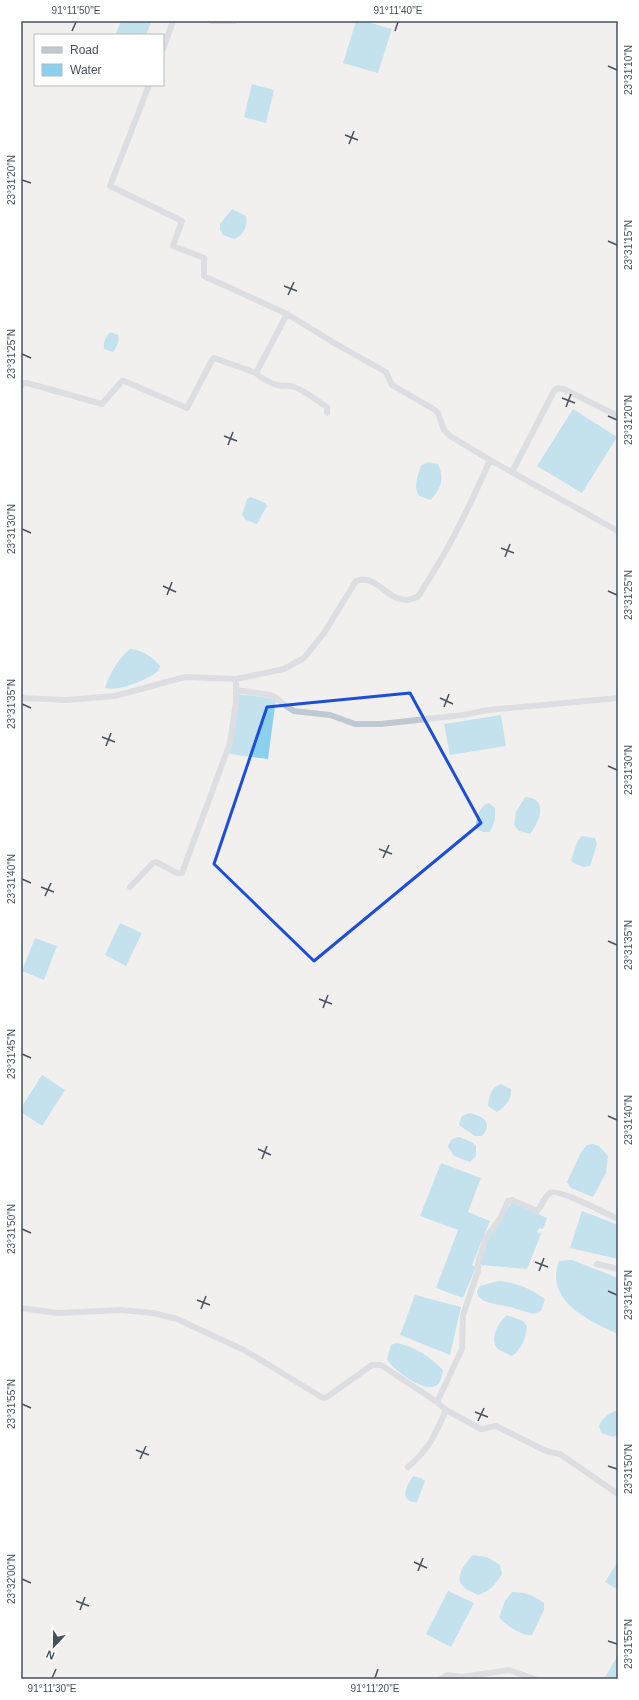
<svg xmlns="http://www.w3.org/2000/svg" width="639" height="1700" font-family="Helvetica,sans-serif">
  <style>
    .water { fill: #8bd0ec }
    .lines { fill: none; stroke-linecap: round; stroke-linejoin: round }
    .street { stroke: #c0c8d1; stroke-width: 6 }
    .marked { fill: none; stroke: #1d4ed8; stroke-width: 3; stroke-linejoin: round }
    .ticks { fill: none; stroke: #47515d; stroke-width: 1.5 }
    .neatline { fill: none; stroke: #47515d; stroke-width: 1.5 }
    .ticks-label { font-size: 10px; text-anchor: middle; fill: #47515d }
  </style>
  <rect width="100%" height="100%" fill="#f2f0ef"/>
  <path class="water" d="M 121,21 L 152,21 L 146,35 L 118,35 L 116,33 Z
    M 356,21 L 364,21 L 392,29 L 378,73 L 343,63 Z
    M 252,84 L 274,90 L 266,123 L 244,117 Z
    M 232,209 L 246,216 C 248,226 244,235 234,239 L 223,235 L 220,230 L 220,224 Z
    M 110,332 L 118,335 C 120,342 117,347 113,352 L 104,349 C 103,343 106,336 110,332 Z
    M 573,409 L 617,437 L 582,493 L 537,466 Z
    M 429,462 L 438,464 C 445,480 441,487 431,500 L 419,496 C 413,486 418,475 421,465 Z
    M 251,497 L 265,503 L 267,506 L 257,524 L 246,520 L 242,515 L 247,499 Z
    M 130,649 C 140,649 154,657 160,666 L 158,671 C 148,680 118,692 105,688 C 109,675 119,657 130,649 Z
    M 238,694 L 276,699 L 268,759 L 230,754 Z
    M 501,715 L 506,746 L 450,755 L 444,724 Z
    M 525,797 C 549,798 540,822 530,834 L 519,831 L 514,825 L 516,812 Z
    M 489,803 L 495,808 L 495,820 L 490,832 L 483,832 L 475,828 C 477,820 478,806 489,803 Z
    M 582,836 L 595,838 L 597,844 L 590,866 L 584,867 L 573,863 L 571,860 L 578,840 Z
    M 120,923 L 142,933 L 126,966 L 105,955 Z
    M 35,938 L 57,946 L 44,980 L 22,971 Z
    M 42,1075 L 65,1090 L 42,1126 L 21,1112 L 21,1108 Z
    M 501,1084 L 511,1089 C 512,1100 506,1106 497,1112 L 488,1106 C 488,1098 492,1086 501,1084 Z
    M 470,1113 C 483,1116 494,1123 482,1136 L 475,1136 L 460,1126 L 459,1124 L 462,1116 Z
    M 459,1137 L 472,1142 L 476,1146 L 476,1156 L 470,1162 L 454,1156 L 448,1147 C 450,1140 452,1138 459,1137 Z
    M 593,1144 L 599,1146 L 608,1156 L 606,1173 L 593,1197 L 571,1188 L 567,1182 L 581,1152 L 587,1145 Z
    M 441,1163 L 481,1178 L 468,1212 L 490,1221 L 472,1265 L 476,1267 L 463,1298 L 436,1288 L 458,1230 L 420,1216 Z
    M 512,1202 L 547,1218 L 543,1229 L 539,1228 L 537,1232 L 541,1234 L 527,1269 L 480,1265 L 488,1240 Z
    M 582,1211 L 618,1225 L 618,1259 L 570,1248 Z
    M 572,1260 L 618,1278 L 618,1334 C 589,1321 544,1301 559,1261 Z
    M 498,1281 C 516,1282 530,1288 545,1299 L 541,1311 L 533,1314 L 510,1307 L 494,1304 L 484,1301 L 478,1296 L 477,1291 L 480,1286 Z
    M 415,1295 L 461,1307 L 450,1355 L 400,1335 Z
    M 507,1315 L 523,1321 L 527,1326 C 526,1338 522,1349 512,1356 C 508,1354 502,1352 498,1349 C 488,1340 499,1321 507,1315 Z
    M 396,1343 C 415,1346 430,1357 443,1370 C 442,1375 441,1382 437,1385 C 426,1395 392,1369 387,1359 L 391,1345 Z
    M 615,1411 L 618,1412 L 618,1434 L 613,1437 L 601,1433 L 599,1426 C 601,1419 608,1414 615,1411 Z
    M 413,1476 L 421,1478 L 425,1481 L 417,1502 C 412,1503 406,1500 405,1494 L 407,1486 Z
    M 473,1555 L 487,1557 L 500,1565 L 502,1574 C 495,1585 490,1591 478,1595 C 473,1592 465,1590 462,1585 C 454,1576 467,1561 473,1555 Z
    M 618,1561 L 618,1590 L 605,1582 Z
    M 448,1591 L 474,1603 L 451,1647 L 426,1634 Z
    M 512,1592 C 524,1592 534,1595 544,1603 L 544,1610 L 532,1635 C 523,1637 504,1624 499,1617 L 505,1601 Z
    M 618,1655 L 618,1679 L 604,1679 Z"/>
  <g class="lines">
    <path class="street" d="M 212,21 L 234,21
      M 163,49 L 173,21
      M 149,85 L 110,186 L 182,221 L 173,246 L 204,258 L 204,276 L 287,314 L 336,344 L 386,372 L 392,385 L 435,410 L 438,413 L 444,430 L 450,436 L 490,460 L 618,531
      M 256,373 C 262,379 273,384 281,386 C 286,386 290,385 294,387 C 306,391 317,401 327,407 L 327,413
      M 21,386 L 23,383 L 27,383 L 102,404 L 122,381 L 124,381 L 187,408 L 212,360 L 214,358 L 256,373 L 287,314
      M 512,472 L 554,391 L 558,388 L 564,389 L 618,416
      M 237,690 L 270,695 L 275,697 L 286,706 L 294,711 L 330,715 L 355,724 L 381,724 L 463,715 L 488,710 L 618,698
      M 21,698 L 66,700 L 115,696 L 185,677 L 236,679 L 284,669 L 304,658 L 324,633 L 356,581 C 376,573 388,602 408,600 C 410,599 415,598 417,597 C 421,594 425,584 429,579 C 453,542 472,501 490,460
      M 130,887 L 153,863 L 156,862 L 177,873 L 182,873 L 230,743 L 236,702 L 236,679
      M 597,1264 L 618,1269
      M 21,1308 L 58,1313 L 121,1310 L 153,1313 L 177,1319 L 244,1350 L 323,1398 L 327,1397 L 372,1365 L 381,1365 L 437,1402
      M 446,1410 L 481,1429 C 487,1429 491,1426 496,1426 L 546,1451 L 560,1454 L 618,1494
      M 408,1467 C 430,1448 435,1435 446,1410 L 437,1402 L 462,1349 L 463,1315 L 478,1271 L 478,1263 L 486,1238 L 501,1217 L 508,1201 L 512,1200 L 537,1211 C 542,1206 544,1197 550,1193 C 556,1187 609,1215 618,1219
      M 441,1679 L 447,1675 L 462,1677 L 509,1670 L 535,1679"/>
  </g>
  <path d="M0 0H639V1700H0ZM 410,693 L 481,823 L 314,961 L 214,864 L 267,707 Z" fill="#f2f0ef" fill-opacity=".55" fill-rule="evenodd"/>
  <path class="marked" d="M 410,693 L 481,823 L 314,961 L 214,864 L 267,707 Z"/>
  <path class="ticks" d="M 72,31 L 76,22M 395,31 L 398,22M 608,66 L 617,70M 345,135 L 358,140M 349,144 L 354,131M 22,180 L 31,183M 608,241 L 617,245M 284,286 L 297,291M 288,295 L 294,282M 22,354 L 31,358M 562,398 L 575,403M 566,407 L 571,394M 608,416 L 617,420M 224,436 L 237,441M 228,445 L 233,432M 22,529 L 31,533M 501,548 L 514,553M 505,557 L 510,544M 163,586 L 176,592M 608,591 L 617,595M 167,595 L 172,582M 440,698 L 453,704M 22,704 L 31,708M 444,707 L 449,694M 102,737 L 115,742M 106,746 L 111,733M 608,766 L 617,770M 379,849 L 392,854M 383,858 L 389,845M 22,879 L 31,883M 41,887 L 54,892M 45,896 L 51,883M 608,941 L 617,945M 319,999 L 332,1004M 323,1008 L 328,995M 22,1054 L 31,1058M 608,1116 L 617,1120M 258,1149 L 271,1155M 262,1159 L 267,1146M 22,1229 L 31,1233M 535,1262 L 548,1267M 539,1271 L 544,1258M 608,1291 L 617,1295M 197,1300 L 210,1305M 201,1309 L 206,1296M 22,1404 L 31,1408M 475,1412 L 488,1417M 478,1421 L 484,1408M 136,1450 L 149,1455M 140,1459 L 146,1446M 608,1466 L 617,1469M 414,1562 L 427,1568M 418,1571 L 423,1558M 22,1579 L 31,1583M 76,1601 L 89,1606M 80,1610 L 85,1597M 608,1641 L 617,1644M 52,1678 L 56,1669M 375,1678 L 378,1669"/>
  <rect width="639" height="1700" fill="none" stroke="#ffffff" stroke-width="44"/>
  <rect x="34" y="34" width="130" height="52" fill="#ffffff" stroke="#b5b9be"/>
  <rect x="42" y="47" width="20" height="6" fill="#c0c8d1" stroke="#b5b9be"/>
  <text x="70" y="54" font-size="12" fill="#47515d">Road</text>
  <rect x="42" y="64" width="20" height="12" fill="#8bd0ec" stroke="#b5b9be"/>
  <text x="70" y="74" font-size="12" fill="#47515d">Water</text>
  <g transform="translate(54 1646) rotate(202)" stroke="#ffffff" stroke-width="3" paint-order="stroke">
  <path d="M0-3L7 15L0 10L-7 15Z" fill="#47515d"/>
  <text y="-6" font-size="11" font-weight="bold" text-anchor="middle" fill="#47515d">N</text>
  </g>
  <rect x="22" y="22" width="595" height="1656" class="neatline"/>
  <g class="ticks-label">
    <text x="76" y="14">91°11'50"E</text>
    <text x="398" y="14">91°11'40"E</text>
    <text transform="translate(628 70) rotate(-90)" y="4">23°31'10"N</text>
    <text transform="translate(11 180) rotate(-90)" y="4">23°31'20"N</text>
    <text transform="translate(628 245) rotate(-90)" y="4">23°31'15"N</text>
    <text transform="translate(11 354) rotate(-90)" y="4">23°31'25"N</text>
    <text transform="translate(628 420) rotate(-90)" y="4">23°31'20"N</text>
    <text transform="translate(11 529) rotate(-90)" y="4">23°31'30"N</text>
    <text transform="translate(628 595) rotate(-90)" y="4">23°31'25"N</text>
    <text transform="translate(11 704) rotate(-90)" y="4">23°31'35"N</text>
    <text transform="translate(628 770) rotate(-90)" y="4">23°31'30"N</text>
    <text transform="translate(11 879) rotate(-90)" y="4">23°31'40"N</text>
    <text transform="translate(628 945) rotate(-90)" y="4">23°31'35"N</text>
    <text transform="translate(11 1054) rotate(-90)" y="4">23°31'45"N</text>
    <text transform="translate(628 1120) rotate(-90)" y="4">23°31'40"N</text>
    <text transform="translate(11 1229) rotate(-90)" y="4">23°31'50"N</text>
    <text transform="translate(628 1295) rotate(-90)" y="4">23°31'45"N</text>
    <text transform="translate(11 1404) rotate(-90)" y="4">23°31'55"N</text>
    <text transform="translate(628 1469) rotate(-90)" y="4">23°31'50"N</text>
    <text transform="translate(11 1579) rotate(-90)" y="4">23°32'00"N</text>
    <text transform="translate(628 1644) rotate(-90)" y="4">23°31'55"N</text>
    <text x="52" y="1692">91°11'30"E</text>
    <text x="375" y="1692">91°11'20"E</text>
  </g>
</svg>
